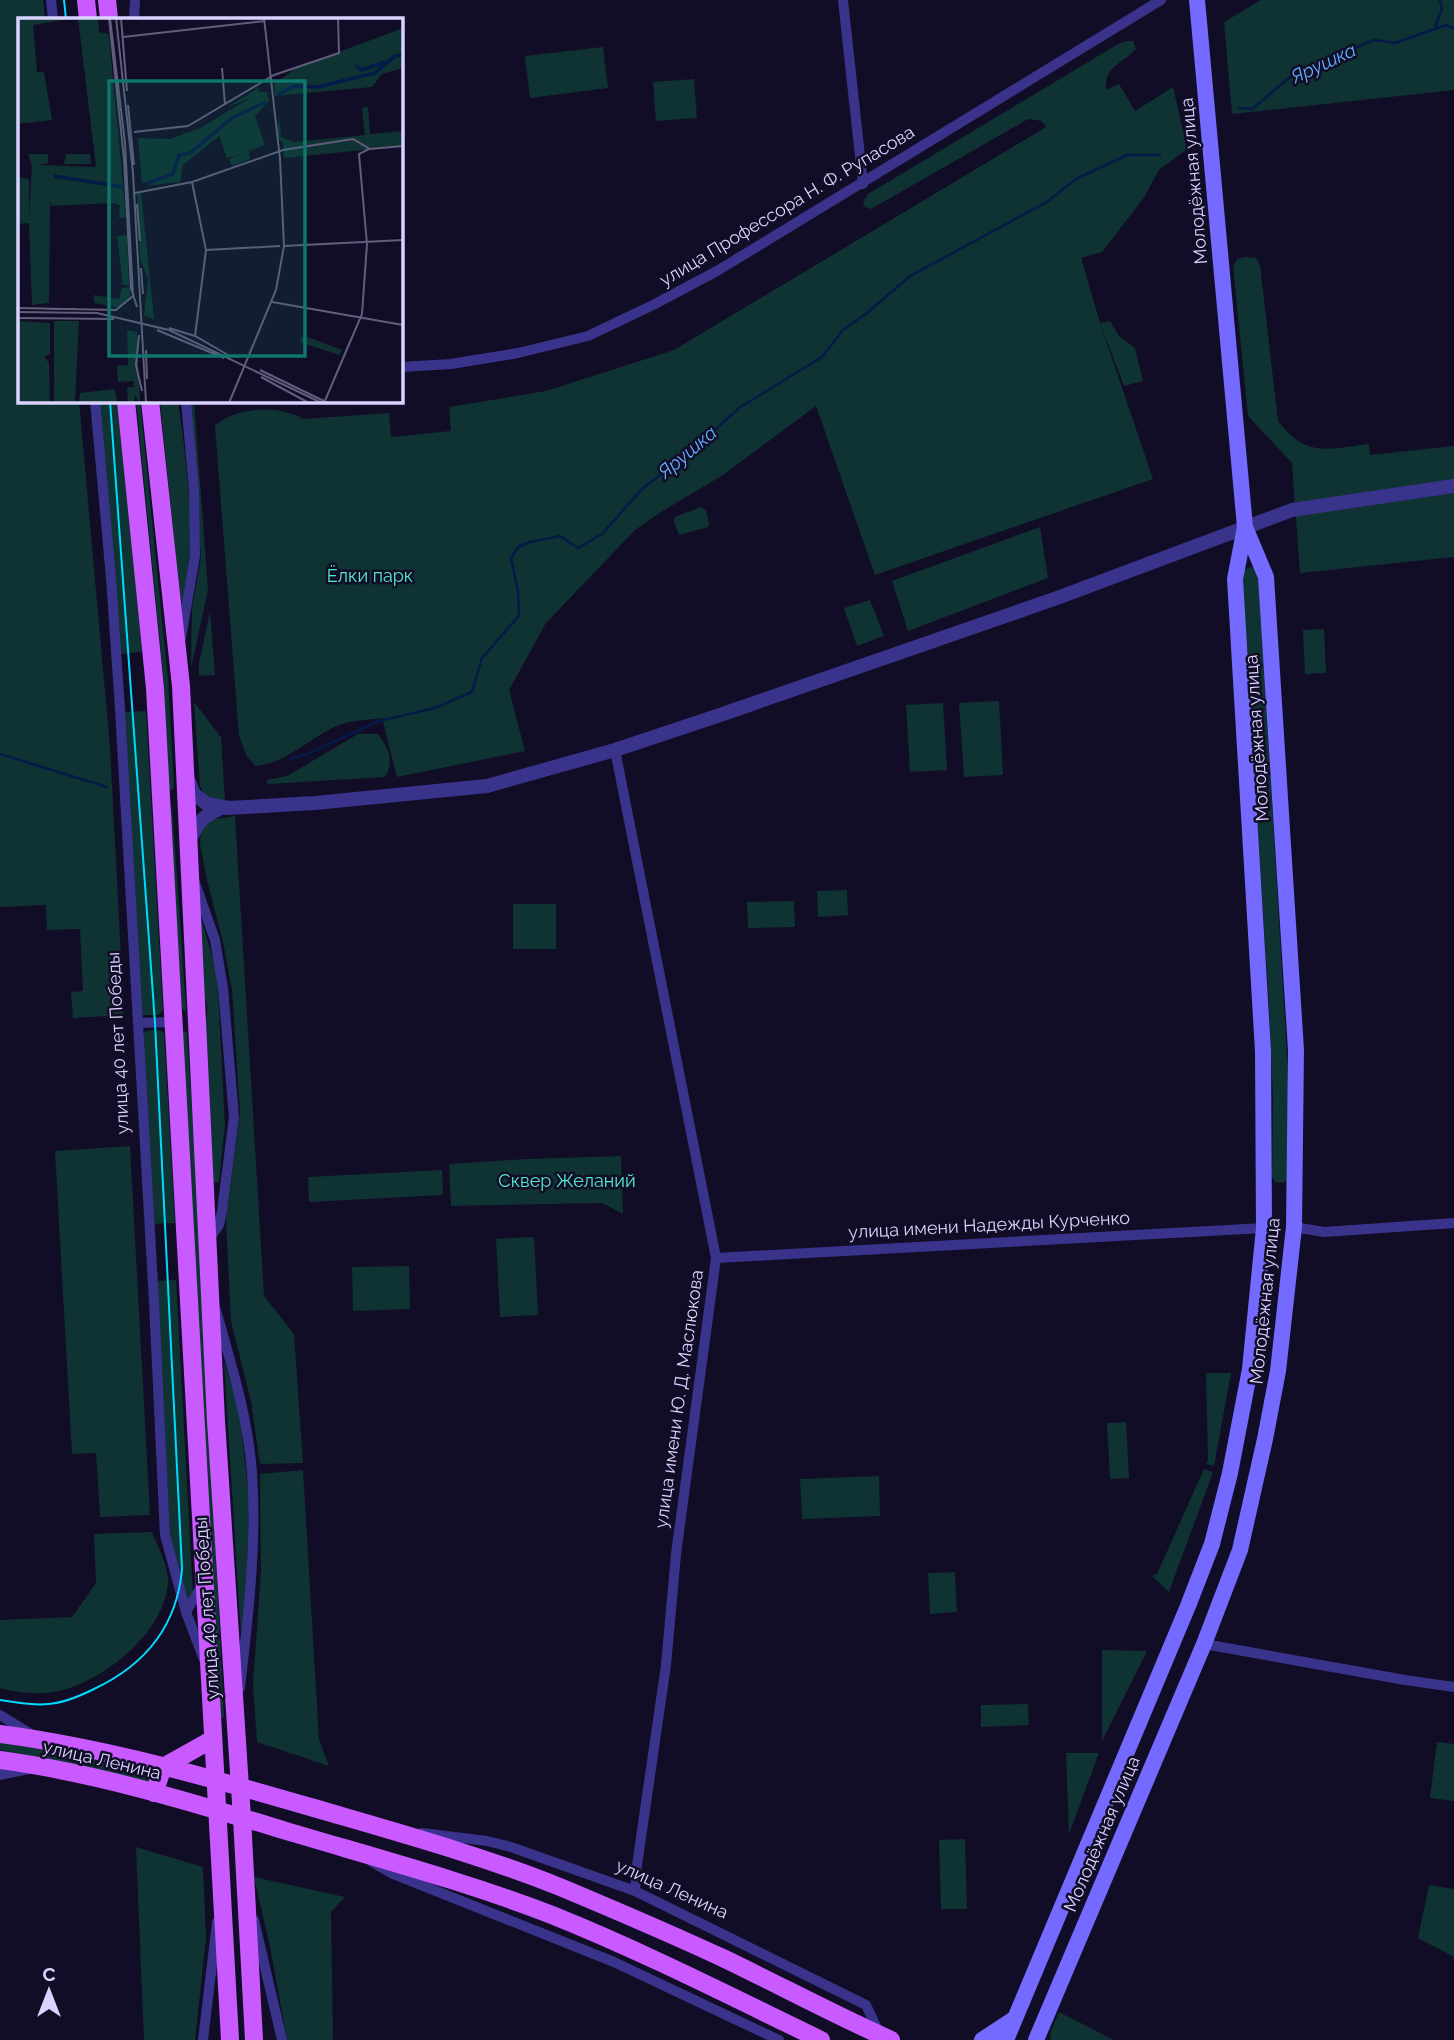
<svg xmlns="http://www.w3.org/2000/svg" width="1454" height="2040" font-family="Raleway,sans-serif">
  <style>
    .green { fill: #0f3232 }
    .lines { fill: none; stroke-linecap: round; stroke-linejoin: round }
    .stream { stroke: #051a48; stroke-width: 2.5 }
    .minor { stroke: #3a338b; stroke-width: 10 }
    .tertiary { stroke: #3a338b; stroke-width: 14 }
    .secondary { stroke: #746aff; stroke-width: 16 }
    .primary { stroke: #c85aff; stroke-width: 18 }
    .tram { stroke: #00dafe; stroke-width: 2 }
    .labels { text-anchor: middle; stroke-width: 5; stroke-linejoin: round; paint-order: stroke }
    .street-label { font-size: 18px; fill: #dad3ff; stroke: #120d27 }
    .park-label { font-size: 18px; fill: #52eccc; stroke: #120d27 }
    .water-label { font-size: 19px; font-style: italic; fill: #61afff; stroke: #120d27 }
    .inset-river { fill: none; stroke: #051a48; stroke-width: 3.5 }
    .inset-road { fill: none; stroke: #625c7d; stroke-width: 2 }
    .view { fill: #0f766e; fill-opacity: 0.15; stroke: #0f766e; stroke-width: 3.5 }
    .inset-edge { fill: none; stroke: #dad3ff; stroke-width: 3.5 }
  </style>
  <rect width="100%" height="100%" fill="#120d27"/>
  <path class="green" d="M 0,0 L 43,0 L 45,19 L 19,19 L 19,401 L 79,401 L 110,747 L 124,1015 L 73,1018 L 71,992 L 83,991 L 80,929 L 47,930 L 46,905 L 0,907 Z
    M 1261,0 L 1454,0 L 1454,90 L 1232,114 L 1224,22 Z
    M 1127,41 L 1133,41 L 1136,49 C 1122,64 1104,66 1106,90 L 1119,84 L 1135,111 L 1173,87 L 1187,149 L 1159,170 L 1143,199 L 1102,252 L 1081,258 L 1100,323 L 1110,321 L 1119,336 L 1135,348 L 1143,381 L 1124,386 L 1100,323 L 1153,479 L 875,575 L 816,406 L 723,475 L 661,512 L 635,530 L 546,623 L 509,690 L 525,751 L 397,777 L 382,718 C 369,720 352,720 339,725 C 310,737 287,763 256,766 L 247,757 L 239,736 L 215,426 C 234,406 281,405 303,419 L 389,413 L 391,437 L 451,431 L 449,407 L 546,391 L 674,350 L 1046,127 L 1042,121 L 1028,119 L 871,209 L 865,207 L 863,203 L 868,194 L 1118,44 Z
    M 603,47 L 608,88 L 530,98 L 525,56 Z
    M 694,79 L 697,118 L 656,121 L 653,82 Z
    M 1245,257 L 1256,258 L 1260,265 L 1278,421 C 1306,458 1328,449 1369,444 L 1370,455 L 1454,446 L 1454,557 L 1300,573 L 1292,463 L 1248,416 L 1233,267 L 1237,259 Z
    M 98,401 L 119,401 L 142,652 L 121,654 Z
    M 136,401 L 140,401 L 168,679 L 174,787 L 171,791 L 167,787 L 164,682 Z
    M 160,401 L 178,401 C 184,444 190,488 191,532 C 191,557 186,583 181,607 Z
    M 189,401 L 194,401 L 208,590 L 191,668 L 192,608 L 201,558 Z
    M 701,507 L 706,510 L 709,524 L 708,527 L 679,535 L 674,521 L 675,517 Z
    M 1040,527 L 1048,578 L 908,631 L 892,581 Z
    M 1251,567 L 1258,570 L 1287,1055 L 1289,1103 L 1287,1181 L 1283,1183 L 1275,1182 L 1272,1177 L 1273,1101 L 1269,1005 L 1241,571 Z
    M 870,600 L 884,636 L 857,646 L 844,608 Z
    M 210,611 L 215,675 L 199,676 L 199,664 Z
    M 1324,629 L 1326,673 L 1305,674 L 1303,630 Z
    M 999,701 L 1003,775 L 964,777 L 959,703 Z
    M 194,702 L 221,737 L 225,801 L 205,796 L 200,786 Z
    M 943,703 L 947,770 L 910,772 L 906,705 Z
    M 146,711 L 163,1010 L 158,1015 L 142,1015 L 125,712 Z
    M 358,734 L 378,734 C 388,747 395,761 385,777 L 269,784 L 267,783 L 267,780 L 287,776 Z
    M 172,806 L 186,1008 L 185,1012 L 182,1008 L 169,811 Z
    M 235,816 L 264,1296 L 294,1334 L 303,1463 L 260,1464 L 251,1401 L 231,1321 L 226,1220 L 240,1113 L 232,990 L 223,942 L 207,880 L 200,844 L 201,829 L 208,820 Z
    M 847,890 L 848,915 L 818,917 L 817,891 Z
    M 794,901 L 795,927 L 748,928 L 747,902 Z
    M 513,904 L 556,904 L 556,949 L 513,949 Z
    M 198,908 L 216,969 L 218,991 L 225,1125 L 219,1182 L 212,1183 L 204,1024 C 209,1013 208,1005 203,995 Z
    M 158,1030 L 164,1032 L 175,1223 L 152,1224 L 143,1035 L 146,1031 Z
    M 185,1031 L 187,1033 L 200,1231 L 224,1716 L 222,1718 L 219,1716 L 182,1032 Z
    M 130,1146 L 150,1515 L 100,1517 L 96,1453 L 72,1454 L 55,1151 Z
    M 621,1156 L 623,1214 L 602,1203 L 451,1206 L 449,1164 L 527,1159 Z
    M 442,1170 L 443,1195 L 309,1202 L 308,1177 Z
    M 534,1237 L 538,1315 L 500,1317 L 496,1239 Z
    M 409,1266 L 410,1309 L 353,1311 L 352,1267 Z
    M 176,1280 L 193,1595 L 187,1603 L 170,1536 L 157,1281 Z
    M 224,1362 L 239,1407 L 249,1499 L 247,1576 L 241,1636 Z
    M 1206,1373 L 1231,1373 L 1214,1466 L 1206,1464 L 1208,1460 Z
    M 1126,1422 L 1129,1478 L 1110,1479 L 1107,1423 Z
    M 1204,1469 L 1213,1472 L 1169,1592 L 1152,1576 L 1157,1574 Z
    M 303,1470 L 319,1739 L 329,1766 L 257,1742 L 253,1684 L 261,1572 L 260,1474 Z
    M 879,1476 L 880,1516 L 802,1519 L 800,1479 Z
    M 152,1532 C 158,1547 169,1567 168,1583 C 164,1633 104,1681 59,1691 C 40,1695 18,1693 0,1688 L 0,1620 L 72,1617 L 96,1583 L 94,1534 Z
    M 955,1572 L 957,1612 L 930,1614 L 928,1573 Z
    M 1102,1650 L 1147,1651 L 1102,1741 Z
    M 1028,1704 L 1029,1725 L 981,1727 L 981,1705 Z
    M 0,1741 L 156,1773 L 153,1783 L 71,1763 L 0,1750 Z
    M 1437,1742 L 1454,1744 L 1454,1801 L 1430,1798 Z
    M 1066,1753 L 1099,1753 L 1069,1834 Z
    M 965,1839 L 967,1909 L 941,1909 L 939,1840 Z
    M 136,1847 L 203,1867 L 206,1938 L 195,2040 L 144,2040 Z
    M 254,1877 L 345,1897 L 331,1912 L 333,2040 L 287,2040 L 270,1947 Z
    M 1429,1885 L 1454,1889 L 1454,1957 L 1418,1938 Z
    M 1059,2012 L 1114,2040 L 1051,2040 L 1050,2033 Z"/>
  <g class="lines">
    <path class="stream" d="M 1435,27 L 1442,9 L 1440,0
      M 1238,108 L 1252,109 L 1295,73 L 1374,40 L 1395,43 L 1446,25 L 1454,29
      M 0,754 L 107,787
      M 290,759 L 307,754 L 379,721 L 435,708 L 472,692 L 482,658 L 519,616 L 518,591 L 511,558 L 518,547 L 530,542 L 560,536 L 578,548 L 602,534 L 641,490 L 702,442 L 739,408 L 822,357 L 843,330 L 867,313 L 910,276 L 1047,202 L 1076,179 L 1127,155 L 1160,155"/>
    <path class="minor" d="M 51,0 L 53,19
      M 843,0 L 863,184
      M 134,19 L 135,0
      M 401,367 L 451,364 L 518,353 L 588,336 L 653,305 L 717,271 L 1161,0
      M 95,401 L 111,578 L 120,709 L 154,1302 L 165,1535 L 186,1612 L 204,1660
      M 181,638 L 195,556 L 194,489 L 186,401
      M 615,750 L 716,1258 L 676,1554 L 666,1665 L 637,1865 L 635,1891
      M 195,883 L 215,940 L 223,988 L 234,1117 L 222,1211 L 219,1225 L 209,1239
      M 138,1023 L 174,1022
      M 1294,1227 L 1324,1232 L 1454,1223
      M 716,1258 L 1264,1228
      M 216,1310 C 231,1364 248,1417 252,1473 C 257,1545 248,1617 240,1688
      M 186,1612 L 203,1584
      M 1204,1644 L 1405,1680 L 1454,1687
      M 0,1715 L 34,1736
      M 422,1833 L 487,1841 L 511,1847 L 635,1891 L 866,2005 L 880,2035
      M 372,1862 L 391,1873 L 614,1962 L 779,2040
      M 254,1920 L 282,2040
      M 203,2040 L 217,1922"/>
    <path class="tertiary" d="M 188,779 L 194,794 L 207,804 L 228,808 L 315,803 L 487,786 L 615,750 L 720,715 L 1057,598 L 1292,510 L 1454,486
      M 190,840 C 198,822 203,816 221,808
      M 0,1773 L 30,1767"/>
    <path class="secondary" d="M 982,2040 L 1014,2019
      M 1006,2040 L 1188,1606 L 1212,1544 L 1230,1473 L 1250,1369 L 1264,1228 L 1263,1051 L 1235,579 L 1245,527 L 1197,0
      M 1036,2040 L 1204,1644 L 1240,1550 L 1265,1439 L 1278,1371 L 1294,1227 L 1296,1050 L 1266,577 L 1245,527"/>
    <path class="primary" d="M 86,0 L 88,19
      M 107,0 L 109,19
      M 126,401 L 155,688 L 230,2040
      M 150,401 L 181,686 L 216,1421 L 242,1818 L 254,2040
      M 0,1734 C 106,1748 211,1778 314,1808 C 396,1832 480,1855 560,1887 C 615,1910 671,1934 725,1959 C 781,1986 835,2015 891,2040
      M 0,1760 C 96,1773 191,1802 283,1830 C 373,1857 464,1881 552,1915 C 644,1952 732,1997 821,2040
      M 154,1793 L 163,1767 L 213,1739"/>
    <path class="tram" d="M 64,0 L 66,19
      M 0,1700 C 16,1702 33,1706 48,1704 C 64,1703 80,1696 94,1689 C 145,1665 177,1626 182,1569 L 155,1023 L 110,401"/>
  </g>
  <g class="labels">
    <g class="street-label">
      <text transform="translate(1194 181) rotate(-95)" y="6">Молодёжная улица</text>
      <text transform="translate(787 206) rotate(-31)" y="6">улица Профессора Н. Ф. Рупасова</text>
      <text transform="translate(1257 738) rotate(-94)" y="6">Молодёжная улица</text>
      <text transform="translate(118 1043) rotate(-93)" y="6">улица 40 лет Победы</text>
      <text transform="translate(989 1225) rotate(-3)" y="6">улица имени Надежды Курченко</text>
      <text transform="translate(1265 1301) rotate(-84)" y="6">Молодёжная улица</text>
      <text transform="translate(679 1399) rotate(-82)" y="6">улица имени Ю. Д. Маслюкова</text>
      <text transform="translate(207 1608) rotate(-94)" y="6">улица 40 лет Победы</text>
      <text transform="translate(102 1760) rotate(13)" y="6">улица Ленина</text>
      <text transform="translate(1102 1834) rotate(-67)" y="6">Молодёжная улица</text>
      <text transform="translate(672 1889) rotate(24)" y="6">улица Ленина</text>
    </g>
    <g class="park-label">
      <text x="370" y="582">Ёлки парк</text>
      <text x="567" y="1187">Сквер Желаний</text>
    </g>
    <g class="water-label">
      <text transform="translate(1323 63) rotate(-25)" y="7">Ярушка</text>
      <text transform="translate(687 452) rotate(-40)" y="7">Ярушка</text>
    </g>
  </g>
  <g transform="translate(18 18)">
    <rect width="385" height="385" fill="#120d27"/>
    <path d="M 0,0 L 57,0 L 15,7 L 19,54 L 26,54 L 34,102 L 0,106 ZM 60,0 L 80,0 L 81,14 L 91,16 L 108,200 L 101,200 L 102,188 L 97,185 L 33,188 L 32,181 L 31,285 L 14,287 L 11,205 L 0,206 L 0,159 L 11,161 L 11,199 L 14,148 L 10,136 L 30,136 L 30,145 L 21,147 L 78,149 ZM 385,10 L 385,50 L 364,56 L 354,69 L 257,78 L 256,66 L 278,50 ZM 242,69 L 240,74 L 249,74 L 251,83 L 237,98 L 247,127 L 231,133 L 232,141 L 214,148 L 211,141 L 224,136 L 209,140 L 201,118 L 165,147 L 162,164 L 127,168 L 143,162 L 124,165 L 120,120 L 152,121 L 182,110 L 232,80 L 208,90 ZM 350,89 L 352,116 L 385,113 L 385,128 L 266,140 L 265,125 L 259,119 L 261,98 L 263,119 L 276,124 L 347,117 L 344,90 ZM 48,136 L 72,136 L 73,146 L 46,146 ZM 119,173 L 123,173 L 136,301 L 126,298 L 130,261 L 122,241 ZM 109,217 L 111,267 L 105,267 L 99,218 ZM 112,269 L 112,282 L 101,290 L 76,285 L 76,277 L 101,281 L 104,270 ZM 0,303 L 32,305 L 32,336 L 26,339 L 31,345 L 32,385 L 0,385 ZM 36,303 L 61,303 L 57,385 L 36,385 ZM 109,312 L 119,314 L 122,385 L 117,377 L 116,385 L 61,384 L 62,375 L 97,371 L 99,384 L 110,384 L 109,369 L 116,369 L 116,363 L 100,364 L 99,348 L 110,347 ZM 284,317 L 324,332 L 321,337 L 282,324 Z" fill="#0f3232"/>
    <path class="inset-river" d="M 338,48 L 344,52 L 367,44M 259,77 L 276,68 L 300,69 L 357,55 L 377,38 L 385,37M 36,158 L 106,169M 130,165 L 155,156 L 161,137 L 172,135 L 214,100 L 248,84"/>
    <path class="inset-road" d="M 91,0 L 106,141 L 113,270 L 119,289M 98,0 L 115,155 L 128,385M 103,0 L 109,73M 105,19 L 246,3M 204,50 L 207,87M 110,87 L 116,147M 116,114 L 170,108 L 256,57 L 321,35 L 320,0M 174,164 L 188,232 L 177,318M 117,175 L 174,164 L 265,132 L 335,121 L 352,131 L 385,128M 119,186 L 122,223M 266,228 L 385,222M 188,232 L 262,228M 123,250 L 125,276M 254,284 L 385,307M 0,290 L 98,292 L 115,278 L 107,125 L 92,0M 28,291 L 58,291M 0,294 L 79,295 L 151,312 L 304,385M 0,300 L 96,301M 151,310 L 177,318 L 210,337M 139,312 L 206,340M 121,317 L 118,347 L 124,373M 128,332 L 129,361M 242,352 L 310,385M 243,359 L 291,385M 211,385 L 258,272 L 266,228 L 262,141 L 246,0M 306,385 L 344,296 L 349,226 L 341,136 L 351,131"/>
    <path class="view" d="M 91,63 L 287,63 L 287,338 L 91,338 Z"/>
    <rect width="385" height="385" class="inset-edge"/>
  </g>
  <g transform="translate(49 1991)" stroke="#120d27" stroke-width="5" paint-order="stroke">
  <path d="M0-5L12 26L0 18L-12 26Z" fill="#dad3ff"/>
  <text y="-10" font-size="19" font-weight="bold" text-anchor="middle" fill="#dad3ff">С</text>
  </g>
</svg>
